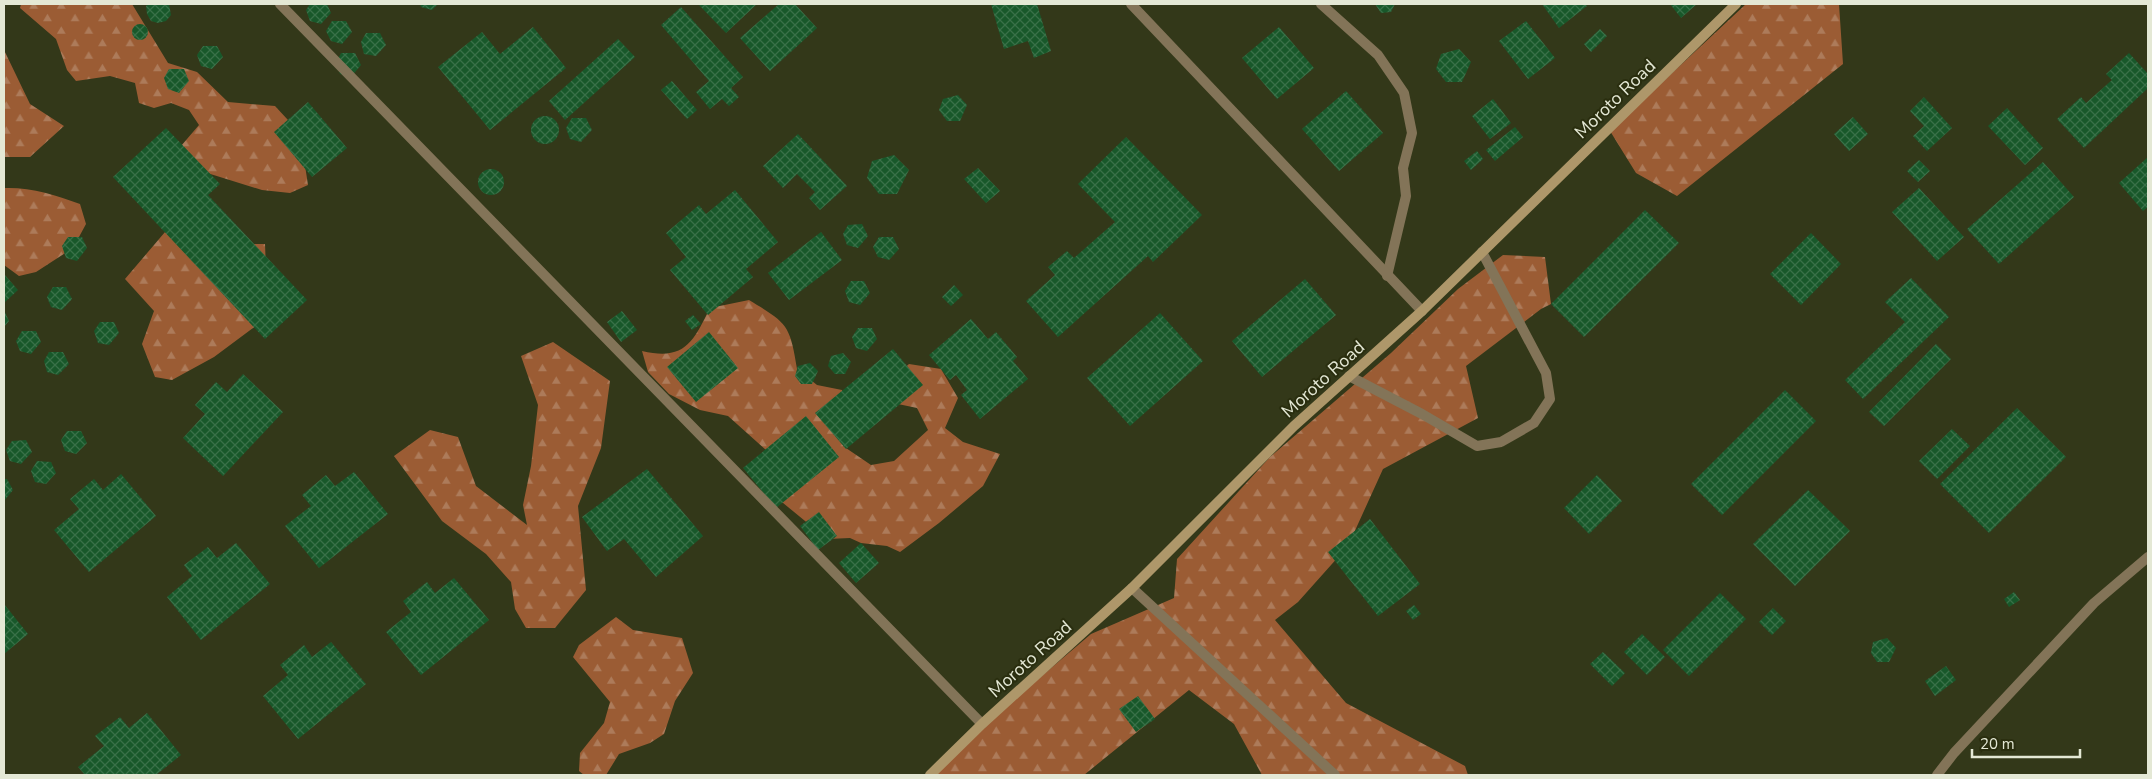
<svg xmlns="http://www.w3.org/2000/svg" width="2152" height="779" font-family="'Nunito Sans',sans-serif">
  <style>
    .forest { fill: url(#forest-firs) }
    .building { fill: url(#building-cross-hatch) }
    .lines { fill: none; stroke-linecap: round; stroke-linejoin: round }
    .lane { stroke: #837458; stroke-width: 10 }
    .street { stroke: #837458; stroke-width: 10 }
    .secondary { stroke: #ae976a; stroke-width: 10 }
    .labels { text-anchor: middle; stroke-width: 4; stroke-linejoin: round; paint-order: stroke }
    .street-label { font-size: 18px; fill: #e4e8d5; stroke: #2a2e0f }
  </style>
  <defs>
    <pattern id="forest-firs" width="22" height="20" patternUnits="userSpaceOnUse" patternTransform="scale(1.25)"><rect width="22" height="20" fill="#9b5c34"/><path d="M5 1l3.5 6h-7zM16 11l3.5 6h-7z" fill="#ad7b5a"/></pattern>
    <pattern id="building-cross-hatch" width="8" height="8" patternUnits="userSpaceOnUse" patternTransform="scale(1.25)"><rect width="8" height="8" fill="#18582a"/><path d="M0 0l8 8M0 8l8-8" fill="none" stroke="#397048"/></pattern>
  </defs>
  <rect width="100%" height="100%" fill="#333819"/>
  <path class="forest" d="M 21,4 L 132,4 L 168,63 L 197,72 L 228,102 L 275,106 L 300,133 L 308,185 L 290,193 L 262,190 L 204,172 L 181,146 L 199,125 L 189,110 L 171,103 L 154,108 L 139,103 L 135,83 L 110,76 L 76,81 L 67,70 L 56,39 L 20,8 Z
    M 1746,4 L 1839,4 L 1843,64 L 1677,196 L 1636,173 L 1610,131 Z
    M 4,50 L 30,104 L 64,126 L 30,157 L 4,157 Z
    M 4,188 C 30,187 56,195 80,204 L 86,224 L 73,248 L 36,272 L 19,276 L 4,265 Z
    M 171,225 L 236,244 L 265,244 L 266,269 L 276,311 L 214,357 L 172,380 L 155,377 L 142,344 L 154,311 L 125,279 Z
    M 1503,255 L 1545,257 L 1551,304 L 1541,309 L 1466,366 L 1478,418 L 1383,469 L 1348,546 L 1298,602 L 1275,620 L 1346,703 L 1465,766 L 1468,775 L 1262,775 L 1234,724 L 1189,690 L 1084,775 L 926,775 L 1091,634 L 1174,598 L 1177,559 L 1270,457 L 1391,353 L 1458,289 Z
    M 749,300 C 787,323 790,324 797,369 L 817,385 L 842,390 L 847,416 L 843,446 L 871,465 L 894,461 L 928,430 L 917,408 L 898,404 L 889,382 L 909,364 L 941,369 L 958,398 L 945,428 L 963,442 L 1000,454 L 983,486 L 939,523 L 900,552 L 887,546 L 861,543 L 850,538 L 827,539 L 777,498 L 766,450 L 728,416 L 700,410 L 669,394 L 648,372 L 642,351 C 685,361 693,342 710,308 Z
    M 553,342 L 610,381 L 601,448 L 578,506 L 586,590 L 555,628 L 526,628 L 515,609 L 511,582 L 486,554 L 442,521 L 394,456 L 430,430 L 458,437 L 476,486 L 527,525 L 523,505 L 531,466 L 538,405 L 521,356 Z
    M 616,617 L 633,630 L 682,638 L 693,673 L 675,701 L 664,734 L 650,743 L 619,754 L 606,775 L 584,775 L 579,771 L 580,753 L 604,723 L 610,702 L 573,657 L 579,645 Z"/>
  <path class="building" d="M 149,4 L 169,4 L 171,15 L 166,21 L 158,23 L 151,21 L 147,14 L 146,6 Z
    M 310,4 L 327,4 L 331,13 L 321,24 L 310,21 L 306,10 Z
    M 420,4 L 438,4 L 432,10 L 421,7 Z
    M 698,4 L 757,4 L 726,33 Z
    M 779,4 L 795,4 L 817,28 L 770,71 L 740,38 Z
    M 991,4 L 1037,4 L 1051,51 L 1034,58 L 1028,41 L 1004,49 Z
    M 1375,4 L 1395,4 L 1391,12 L 1381,13 Z
    M 1542,4 L 1585,4 L 1587,6 L 1559,28 Z
    M 1670,4 L 1697,4 L 1681,18 Z
    M 681,7 L 743,77 L 731,88 L 739,97 L 729,106 L 722,99 L 710,109 L 696,92 L 709,81 L 661,25 Z
    M 332,21 L 346,21 L 352,32 L 342,44 L 331,41 L 326,31 Z
    M 1526,21 L 1555,58 L 1528,79 L 1499,41 Z
    M132 32a8 8 0 1 1 16 0a8 8 0 1 1-16 0Z
    M 533,27 L 566,68 L 490,130 L 438,67 L 482,32 L 500,54 Z
    M 1279,27 L 1314,68 L 1277,99 L 1242,58 Z
    M 1600,29 L 1607,36 L 1591,52 L 1584,44 Z
    M 366,33 L 380,33 L 386,45 L 376,56 L 364,54 L 361,42 Z
    M 618,39 L 635,57 L 565,120 L 549,101 Z
    M 203,46 L 217,46 L 223,57 L 212,69 L 201,66 L 197,55 Z
    M 1459,49 L 1471,62 L 1462,82 L 1446,82 L 1436,69 L 1441,54 Z
    M 341,53 L 355,53 L 361,65 L 351,77 L 340,74 L 336,63 Z
    M 2129,53 L 2148,74 L 2148,88 L 2084,148 L 2057,119 L 2081,97 L 2086,103 L 2112,80 L 2106,74 Z
    M 169,69 L 184,69 L 189,81 L 179,93 L 168,89 L 164,78 Z
    M 672,81 L 697,110 L 687,119 L 661,90 Z
    M 1346,91 L 1383,133 L 1339,171 L 1302,129 Z
    M 958,95 L 967,105 L 960,121 L 947,121 L 939,110 L 943,99 Z
    M 1924,97 L 1952,128 L 1927,151 L 1913,136 L 1924,126 L 1910,111 Z
    M 1493,99 L 1511,123 L 1490,139 L 1472,116 Z
    M 308,102 L 347,148 L 312,177 L 274,132 Z
    M 2007,108 L 2043,148 L 2025,165 L 1988,126 Z
    M531 130a14 14 0 1 1 28 0a14 14 0 1 1-28 0Z
    M 1853,117 L 1868,134 L 1849,151 L 1834,134 Z
    M 572,118 L 586,118 L 592,130 L 581,142 L 570,139 L 566,128 Z
    M 1515,127 L 1523,137 L 1495,161 L 1486,150 Z
    M 166,128 L 220,184 L 208,195 L 307,300 L 265,339 L 113,177 Z
    M 798,134 L 847,186 L 820,210 L 809,198 L 815,192 L 797,174 L 783,188 L 763,166 Z
    M 1126,137 L 1202,215 L 1153,262 L 1148,256 L 1058,337 L 1026,301 L 1055,275 L 1048,267 L 1067,251 L 1074,258 L 1115,222 L 1078,184 Z
    M 1477,151 L 1483,159 L 1471,170 L 1464,161 Z
    M 894,155 L 909,170 L 897,194 L 879,194 L 867,178 L 872,161 Z
    M 2148,157 L 2148,207 L 2143,211 L 2119,183 Z
    M 1919,160 L 1930,171 L 1918,182 L 1907,171 Z
    M 2043,162 L 2074,197 L 1999,264 L 1967,229 Z
    M 978,168 L 1000,191 L 986,203 L 964,179 Z
    M478 182a13 13 0 1 1 26 0a13 13 0 1 1-26 0Z
    M 1919,188 L 1964,237 L 1937,261 L 1892,212 Z
    M 735,190 L 778,242 L 746,269 L 753,277 L 708,315 L 670,270 L 686,257 L 666,233 L 699,205 L 706,214 Z
    M 1645,210 L 1679,243 L 1584,337 L 1551,304 Z
    M 862,224 L 868,236 L 858,248 L 847,245 L 843,234 L 848,225 Z
    M 821,232 L 842,260 L 789,300 L 768,273 Z
    M 1811,233 L 1841,264 L 1801,305 L 1770,274 Z
    M 68,237 L 82,237 L 87,248 L 77,261 L 66,258 L 62,246 Z
    M 879,237 L 893,237 L 899,249 L 889,260 L 878,257 L 873,247 Z
    M 4,274 L 18,290 L 4,303 Z
    M 1911,278 L 1949,317 L 1863,399 L 1845,380 L 1905,322 L 1885,302 Z
    M 1305,279 L 1336,315 L 1262,377 L 1232,341 Z
    M 851,281 L 864,281 L 870,293 L 860,305 L 849,302 L 845,291 Z
    M 954,285 L 963,295 L 951,306 L 942,297 Z
    M 53,287 L 66,287 L 72,299 L 62,310 L 51,307 L 47,297 Z
    M 4,310 L 9,321 L 4,327 Z
    M 622,311 L 637,330 L 621,342 L 607,322 Z
    M 1160,313 L 1203,361 L 1130,426 L 1087,378 Z
    M 693,315 L 701,324 L 692,330 L 685,321 Z
    M 971,319 L 988,339 L 996,332 L 1017,357 L 1013,361 L 1028,379 L 980,419 L 961,395 L 967,390 L 956,375 L 950,380 L 929,355 Z
    M 100,322 L 114,322 L 119,333 L 109,345 L 98,343 L 94,331 Z
    M 858,328 L 872,328 L 877,339 L 867,351 L 856,348 L 852,337 Z
    M 22,331 L 36,331 L 41,342 L 31,354 L 20,351 L 16,341 Z
    M 709,332 L 738,368 L 696,402 L 667,367 Z
    M 1936,344 L 1951,359 L 1884,426 L 1869,412 Z
    M 893,349 L 923,385 L 846,449 L 815,413 Z
    M 49,352 L 63,352 L 69,364 L 58,375 L 47,372 L 44,361 Z
    M 843,353 L 851,362 L 845,374 L 835,374 L 828,366 L 831,356 Z
    M 810,363 L 818,371 L 812,384 L 801,384 L 795,376 L 798,366 Z
    M 243,374 L 283,412 L 223,476 L 183,438 L 205,414 L 195,405 L 216,382 L 227,392 Z
    M 1785,390 L 1816,421 L 1722,515 L 1691,484 Z
    M 2017,408 L 2066,457 L 1989,533 L 1940,484 Z
    M 806,416 L 839,457 L 776,508 L 743,468 Z
    M 1952,429 L 1970,446 L 1937,479 L 1919,461 Z
    M 67,431 L 81,431 L 87,443 L 76,454 L 65,451 L 61,440 Z
    M 26,440 L 32,452 L 21,464 L 10,461 L 6,450 L 12,441 Z
    M 37,461 L 51,462 L 56,473 L 46,484 L 35,482 L 31,471 Z
    M 647,469 L 703,536 L 656,577 L 624,539 L 607,551 L 582,517 Z
    M 354,472 L 388,514 L 319,568 L 285,526 L 311,506 L 302,495 L 326,475 L 335,486 Z
    M 121,474 L 156,516 L 89,572 L 54,530 L 79,509 L 70,499 L 94,479 L 103,490 Z
    M 1597,475 L 1622,501 L 1589,534 L 1564,508 Z
    M 4,479 L 7,479 L 13,490 L 4,501 Z
    M 1808,490 L 1850,531 L 1795,586 L 1753,544 Z
    M 819,512 L 837,536 L 818,550 L 800,526 Z
    M 1370,519 L 1420,584 L 1378,616 L 1328,552 Z
    M 236,543 L 270,584 L 201,640 L 167,597 L 192,576 L 184,565 L 208,547 L 217,558 Z
    M 861,543 L 879,563 L 856,583 L 839,563 Z
    M 454,578 L 489,620 L 421,675 L 386,632 L 411,612 L 403,601 L 427,582 L 435,593 Z
    M 2014,592 L 2020,600 L 2009,607 L 2004,599 Z
    M 1720,593 L 1746,619 L 1689,676 L 1663,650 Z
    M 4,604 L 28,634 L 4,654 Z
    M 1414,605 L 1421,614 L 1413,620 L 1406,611 Z
    M 1773,608 L 1786,621 L 1772,635 L 1759,622 Z
    M 1642,634 L 1665,657 L 1647,675 L 1624,652 Z
    M 1887,638 L 1896,648 L 1889,662 L 1877,662 L 1871,653 L 1873,642 Z
    M 331,642 L 366,684 L 298,739 L 263,696 L 288,675 L 280,665 L 304,645 L 312,657 Z
    M 1603,652 L 1625,673 L 1612,686 L 1590,664 Z
    M 1946,666 L 1956,680 L 1935,696 L 1925,681 Z
    M 1138,696 L 1155,719 L 1136,732 L 1119,709 Z
    M 147,713 L 181,755 L 156,775 L 85,775 L 78,767 L 104,746 L 95,736 L 120,717 L 129,728 Z"/>
  <g class="lines">
    <path class="lane" d="M 1321,4 L 1378,55 L 1404,93 L 1412,133 L 1403,168 L 1406,196 L 1387,276
      M 1349,376 L 1422,414 L 1477,446 L 1501,442 L 1534,423 L 1550,399 L 1546,373 L 1482,252"/>
    <path class="street" d="M 280,4 L 982,724
      M 1131,4 L 1422,311
      M 1132,588 L 1335,775
      M 1937,775 L 1954,753 L 2094,603 L 2148,557"/>
    <path class="secondary" d="M 930,775 L 982,724 L 1132,588 L 1294,426 L 1422,311 L 1736,4"/>
  </g>
  <g class="labels">
    <g class="street-label">
      <text transform="translate(1615 99) rotate(-44)" y="6">Moroto Road</text>
      <text transform="translate(1323 379) rotate(-42)" y="6">Moroto Road</text>
      <text transform="translate(1030 659) rotate(-42)" y="6">Moroto Road</text>
    </g>
  </g>
  <rect width="2152" height="779" fill="none" stroke="#e4e8d5" stroke-width="10"/>
  <path d="M1972 749v8h108v-8" fill="none" stroke="#e4e8d5" stroke-width="2.5"/>
  <text x="1980" y="749" font-size="15" fill="#e4e8d5" stroke="#2a2e0f" stroke-width="4" paint-order="stroke">20 m</text>
</svg>
